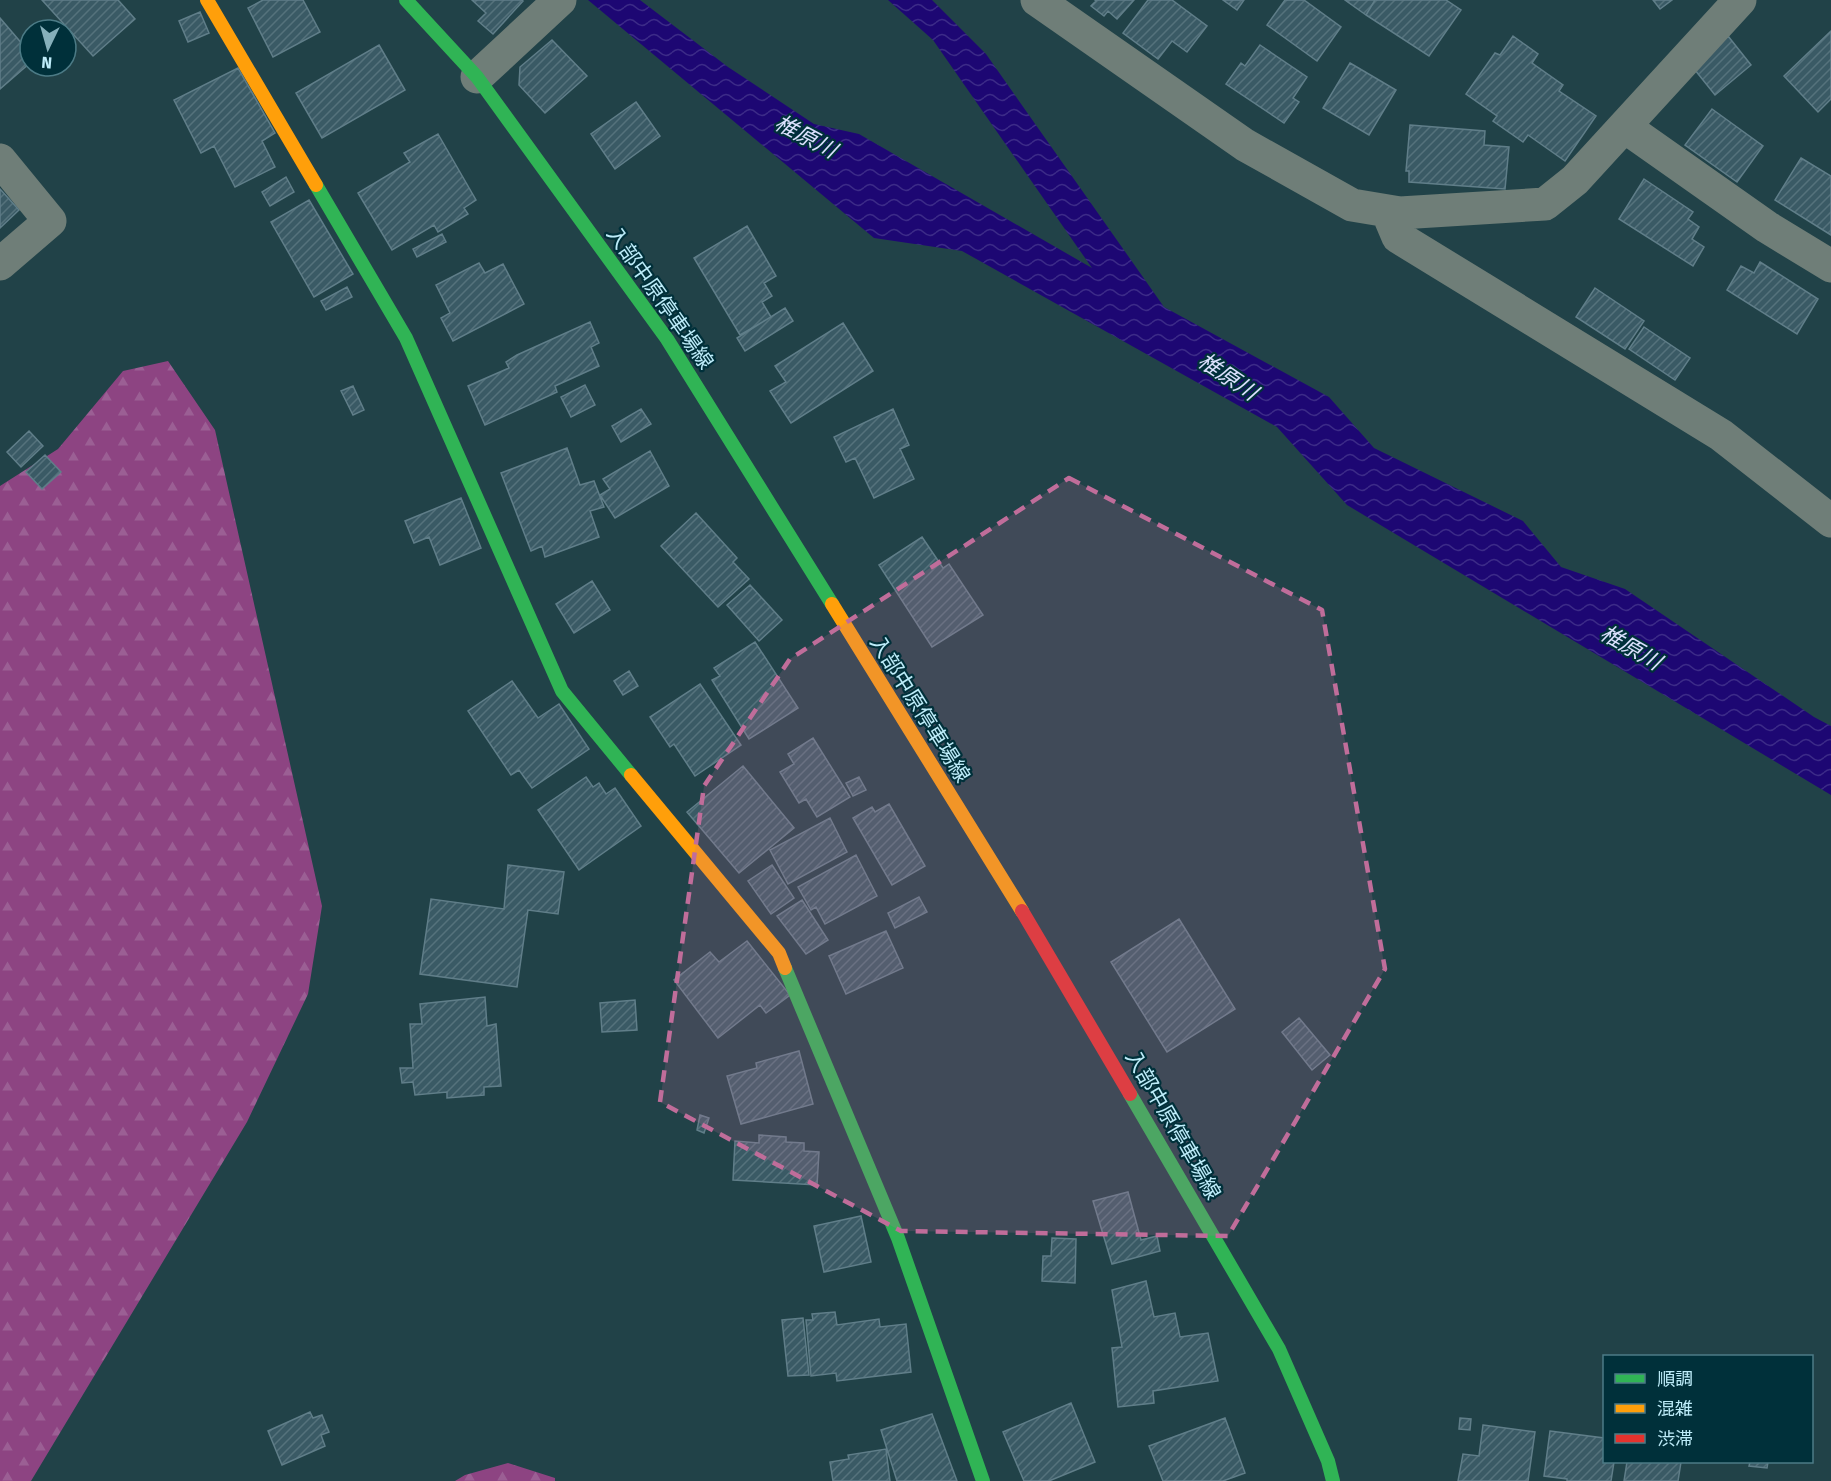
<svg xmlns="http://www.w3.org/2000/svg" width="1831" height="1481" font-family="'Fira Sans','Noto Sans JP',sans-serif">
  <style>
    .forest { fill: url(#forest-firs) }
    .water { fill: url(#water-waves) }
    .building { fill: url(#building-hatch); stroke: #607e89; stroke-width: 1.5 }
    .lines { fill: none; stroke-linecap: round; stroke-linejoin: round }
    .street { stroke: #6f7e78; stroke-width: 33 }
    .fast { stroke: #30b455; stroke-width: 14 }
    .slow { stroke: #ff9f0a; stroke-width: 14 }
    .jam { stroke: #e5322d; stroke-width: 14 }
    .marked { fill: #c06d9a; fill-opacity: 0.2; stroke: #c06d9a; stroke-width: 4.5; stroke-dasharray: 12 8; stroke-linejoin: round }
    .labels { text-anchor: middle; stroke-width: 4.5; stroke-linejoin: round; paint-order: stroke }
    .street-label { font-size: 21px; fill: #bdecf9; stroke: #00303a }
    .water-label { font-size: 22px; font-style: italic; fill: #dbe1fe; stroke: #00303a }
  </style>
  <defs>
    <pattern id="forest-firs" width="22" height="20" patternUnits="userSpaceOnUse" patternTransform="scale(1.5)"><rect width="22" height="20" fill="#8d4482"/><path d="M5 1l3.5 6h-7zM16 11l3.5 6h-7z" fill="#9b5f94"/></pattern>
    <pattern id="water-waves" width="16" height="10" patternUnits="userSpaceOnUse" patternTransform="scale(1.5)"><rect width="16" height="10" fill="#1d0773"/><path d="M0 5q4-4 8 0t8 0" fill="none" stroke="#3c2b88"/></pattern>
    <pattern id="building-hatch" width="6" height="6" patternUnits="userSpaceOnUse" patternTransform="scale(1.5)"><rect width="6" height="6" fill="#3a5a65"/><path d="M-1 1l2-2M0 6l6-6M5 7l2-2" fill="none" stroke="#55727c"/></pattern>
  </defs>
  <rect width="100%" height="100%" fill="#214248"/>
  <path class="forest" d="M 168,361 L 215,430 L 322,906 L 308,994 L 247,1122 L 31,1481 L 0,1481 L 0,486 L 58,449 L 123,371 Z
    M 508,1463 L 555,1478 L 555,1481 L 455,1481 L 465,1475 Z"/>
  <path class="water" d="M 588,0 L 640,0 L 728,67 L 814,124 L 859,134 L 1092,268 L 933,40 L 888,0 L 932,0 L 986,54 L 1164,307 L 1329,397 L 1374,448 L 1523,521 L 1561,567 L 1625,589 L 1814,717 L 1831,726 L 1831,795 L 1347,505 L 1277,427 L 962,251 L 874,238 Z"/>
  <path class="building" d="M 42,0 L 118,0 L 135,19 L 93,56 Z
    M 263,0 L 303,0 L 320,32 L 273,57 L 248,8 Z
    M 472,0 L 522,0 L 523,1 L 493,34 L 478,21 L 486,13 Z
    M 1095,0 L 1134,0 L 1117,19 L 1108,11 L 1104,16 L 1091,6 L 1096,1 Z
    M 1148,0 L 1172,0 L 1207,26 L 1187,52 L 1172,41 L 1158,59 L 1123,33 Z
    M 1223,0 L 1244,0 L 1237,10 Z
    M 1285,0 L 1304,0 L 1341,27 L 1317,61 L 1267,25 Z
    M 1345,0 L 1375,0 L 1366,15 Z
    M 1375,0 L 1446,0 L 1461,10 L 1429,56 L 1366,15 Z
    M 1653,0 L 1672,0 L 1660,9 Z
    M 200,12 L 209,33 L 188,42 L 179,21 Z
    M 0,18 L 30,53 L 30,63 L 0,89 Z
    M 1831,31 L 1831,99 L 1818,112 L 1784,76 Z
    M 1513,36 L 1538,54 L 1532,63 L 1563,85 L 1559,91 L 1596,116 L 1565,161 L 1528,135 L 1523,142 L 1493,121 L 1497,116 L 1466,94 L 1495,53 L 1500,55 Z
    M 1728,36 L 1751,65 L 1715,95 L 1691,65 Z
    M 552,40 L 587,76 L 545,113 L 519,85 L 520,67 Z
    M 379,45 L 405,90 L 322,138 L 296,93 Z
    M 1260,45 L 1307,77 L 1293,98 L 1299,102 L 1284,123 L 1226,84 L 1241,63 L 1245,66 Z
    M 1350,63 L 1396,90 L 1369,135 L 1323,108 Z
    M 238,68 L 275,133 L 262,141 L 275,167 L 235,187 L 214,146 L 201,153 L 174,100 Z
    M 636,102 L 660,136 L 615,169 L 591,134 Z
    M 1712,109 L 1763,146 L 1737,182 L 1685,145 Z
    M 1410,125 L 1485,131 L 1484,145 L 1509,147 L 1505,189 L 1409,182 L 1409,171 L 1406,171 Z
    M 438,134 L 476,200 L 464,208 L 468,214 L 438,232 L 434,225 L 392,250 L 358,193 L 410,162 L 404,153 Z
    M 1801,158 L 1831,176 L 1831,235 L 1775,200 Z
    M 286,177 L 294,192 L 270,206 L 262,192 Z
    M 1644,179 L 1693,212 L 1688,219 L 1699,227 L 1692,239 L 1704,247 L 1693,266 L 1619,219 Z
    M 0,189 L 19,210 L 0,228 Z
    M 309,200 L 353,274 L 314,297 L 271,222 Z
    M 747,226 L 776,276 L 764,283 L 772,296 L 762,302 L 771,317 L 740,335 L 694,258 Z
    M 442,234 L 446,242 L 417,257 L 413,249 Z
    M 1760,262 L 1818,299 L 1797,334 L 1727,290 L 1741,266 L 1754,273 Z
    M 479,263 L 485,273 L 503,264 L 524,304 L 453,341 L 441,318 L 450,313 L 436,285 Z
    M 347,287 L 352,297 L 326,310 L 321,301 Z
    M 1595,288 L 1644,321 L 1625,349 L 1576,317 Z
    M 785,308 L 793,321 L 745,351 L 737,338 Z
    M 590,322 L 599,343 L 591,347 L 599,366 L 555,386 L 557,392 L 485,425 L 468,386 L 509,368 L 506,362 L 517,355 Z
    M 843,323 L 873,371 L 791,423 L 770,391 L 786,382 L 775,366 Z
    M 1644,327 L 1690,358 L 1675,380 L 1629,349 Z
    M 585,385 L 595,405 L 571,417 L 561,397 Z
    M 353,386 L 364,410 L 353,415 L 341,391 Z
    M 641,409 L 651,424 L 621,442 L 612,426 Z
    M 893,409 L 909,445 L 900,449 L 914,479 L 874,498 L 855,458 L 846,462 L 834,437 Z
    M 29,431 L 43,446 L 21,467 L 7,452 Z
    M 567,448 L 580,485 L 594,481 L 604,507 L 590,511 L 599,537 L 545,557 L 542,546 L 531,551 L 501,473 Z
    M 650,451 L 669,486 L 615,518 L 600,495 L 610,489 L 603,479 Z
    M 45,455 L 61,472 L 42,489 L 26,472 Z
    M 461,498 L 481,548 L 440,565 L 429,537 L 414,543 L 405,521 Z
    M 696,513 L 737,558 L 733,562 L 749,579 L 718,607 L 661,546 Z
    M 922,537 L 943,568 L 949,564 L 983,615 L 932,647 L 879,565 Z
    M 592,581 L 610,610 L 574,633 L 556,604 Z
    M 750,585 L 782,620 L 759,641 L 727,605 Z
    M 755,642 L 798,708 L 749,739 L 712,680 L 720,676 L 714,668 Z
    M 629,671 L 638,686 L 623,695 L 614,681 Z
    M 512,681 L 538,718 L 559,704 L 589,749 L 532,788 L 519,770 L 511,775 L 468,711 Z
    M 700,684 L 741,745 L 695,776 L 674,744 L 670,747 L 650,717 Z
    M 813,738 L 850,797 L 817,817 L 806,799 L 799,803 L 780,772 L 794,764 L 788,754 Z
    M 743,766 L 794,828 L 739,873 L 687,812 Z
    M 586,777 L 593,787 L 599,783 L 606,794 L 615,788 L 641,826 L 579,870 L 538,810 Z
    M 859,777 L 866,790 L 853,796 L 846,783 Z
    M 889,804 L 925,866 L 892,885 L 853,818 L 872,807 L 875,812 Z
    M 830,818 L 847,852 L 788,884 L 770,850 Z
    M 856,855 L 877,896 L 825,924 L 816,907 L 811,910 L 798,887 Z
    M 508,865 L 564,872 L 558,914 L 528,910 L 517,987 L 420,974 L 431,899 L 504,909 Z
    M 772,865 L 794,898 L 771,914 L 748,881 Z
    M 919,897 L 927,912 L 895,928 L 888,913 Z
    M 802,900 L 828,940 L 806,954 L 777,916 Z
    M 1179,919 L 1235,1009 L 1167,1052 L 1111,962 Z
    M 886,931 L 903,968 L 846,994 L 829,956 Z
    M 747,941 L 790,995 L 766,1013 L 760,1005 L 718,1038 L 674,980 L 710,952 L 719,962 Z
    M 485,997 L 487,1026 L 496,1024 L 501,1086 L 484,1087 L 484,1095 L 447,1098 L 447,1092 L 415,1095 L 413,1082 L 402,1083 L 400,1068 L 413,1068 L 410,1024 L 422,1024 L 420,1004 Z
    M 635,1000 L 637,1030 L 602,1032 L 600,1003 Z
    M 1299,1018 L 1330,1055 L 1312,1070 L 1282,1032 Z
    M 799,1051 L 813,1104 L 741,1124 L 727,1076 L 757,1068 L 756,1063 Z
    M 700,1115 L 709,1118 L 704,1133 L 697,1130 Z
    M 759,1135 L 786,1137 L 786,1142 L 804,1143 L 804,1151 L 819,1152 L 817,1185 L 733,1180 L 735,1141 L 759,1143 Z
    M 1128,1192 L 1141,1240 L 1157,1236 L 1160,1251 L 1112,1264 L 1093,1201 Z
    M 861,1216 L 871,1262 L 824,1272 L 814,1226 Z
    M 1052,1238 L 1076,1239 L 1075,1283 L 1042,1281 L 1043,1256 L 1051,1256 Z
    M 1146,1281 L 1154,1317 L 1175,1313 L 1180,1337 L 1208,1333 L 1218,1381 L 1153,1391 L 1154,1403 L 1118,1407 L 1112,1348 L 1122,1347 L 1112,1290 Z
    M 835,1312 L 837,1325 L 879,1319 L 880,1327 L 906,1324 L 911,1372 L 837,1381 L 836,1373 L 811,1376 L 806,1320 L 813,1320 L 812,1314 Z
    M 803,1318 L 809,1375 L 788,1376 L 782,1320 Z
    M 1071,1403 L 1095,1462 L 1049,1481 L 1024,1481 L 1003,1432 Z
    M 310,1412 L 313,1418 L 322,1415 L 329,1432 L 321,1435 L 325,1446 L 282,1465 L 268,1431 Z
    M 932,1414 L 957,1481 L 897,1481 L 881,1430 Z
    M 1225,1418 L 1245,1473 L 1223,1481 L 1163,1481 L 1149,1446 Z
    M 1460,1418 L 1471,1419 L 1470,1430 L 1459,1429 Z
    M 1483,1425 L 1535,1432 L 1528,1481 L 1458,1481 L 1463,1454 L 1479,1456 Z
    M 1550,1431 L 1604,1438 L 1604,1462 L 1614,1462 L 1611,1481 L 1567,1481 L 1567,1479 L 1544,1476 Z
    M 886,1449 L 890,1481 L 833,1481 L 830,1462 L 849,1459 L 848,1455 Z
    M 1627,1462 L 1681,1462 L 1678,1481 L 1624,1481 Z
    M 1750,1462 L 1768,1462 L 1767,1468 L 1749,1466 Z"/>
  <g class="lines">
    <path class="street" d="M 1037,0 L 1245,145 L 1352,205 L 1400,213 L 1545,204 L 1575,180 L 1740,0
      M 477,77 L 560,0
      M 1625,127 L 1767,227 L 1831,266
      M 0,160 L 50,221 L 0,264
      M 1387,211 L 1398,237 L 1721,435 L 1831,521"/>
    <path class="fast" d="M 406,0 L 477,77 L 667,339 L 832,604
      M 316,185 L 406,338 L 562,691 L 631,775
      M 785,968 L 898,1238 L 983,1481
      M 1130,1094 L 1279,1349 L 1328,1461 L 1333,1481"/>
    <path class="slow" d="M 207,0 L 316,185
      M 832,604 L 1022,911
      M 631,775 L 779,953 L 785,968"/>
    <path class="jam" d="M 1022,911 L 1130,1094"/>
  </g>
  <path class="marked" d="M 1069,478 L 1322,610 L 1385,969 L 1228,1236 L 901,1231 L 660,1102 L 704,786 L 790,659 Z"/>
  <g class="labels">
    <g class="street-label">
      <text transform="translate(660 298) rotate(55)" y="7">入部中原停車場線</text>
      <text transform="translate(920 709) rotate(58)" y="7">入部中原停車場線</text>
      <text transform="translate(1173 1125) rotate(60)" y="7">入部中原停車場線</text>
    </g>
    <g class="water-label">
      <text transform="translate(806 136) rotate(28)" y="8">椎原川</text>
      <text transform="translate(1228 376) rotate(34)" y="8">椎原川</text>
      <text transform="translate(1631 647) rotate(30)" y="8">椎原川</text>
    </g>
  </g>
  <rect x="1603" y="1355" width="210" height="108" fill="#00303a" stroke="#4c7b86" stroke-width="1.5"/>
  <rect x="1615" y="1374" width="30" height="9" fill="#30b455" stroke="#4c7b86" stroke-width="1.5"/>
  <text x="1657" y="1385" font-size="18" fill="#bdecf9">順調</text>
  <rect x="1615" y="1404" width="30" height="9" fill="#ff9f0a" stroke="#4c7b86" stroke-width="1.5"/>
  <text x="1657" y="1415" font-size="18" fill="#bdecf9">混雑</text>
  <rect x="1615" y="1434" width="30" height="9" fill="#e5322d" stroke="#4c7b86" stroke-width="1.5"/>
  <text x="1657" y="1445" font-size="18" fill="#bdecf9">渋滞</text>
  <g transform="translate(48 48) rotate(185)"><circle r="28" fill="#00303a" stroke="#4c7b86" stroke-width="1.5"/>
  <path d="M0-4.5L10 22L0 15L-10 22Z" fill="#86b0bb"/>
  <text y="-9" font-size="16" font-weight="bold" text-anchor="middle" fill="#bdecf9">N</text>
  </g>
</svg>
